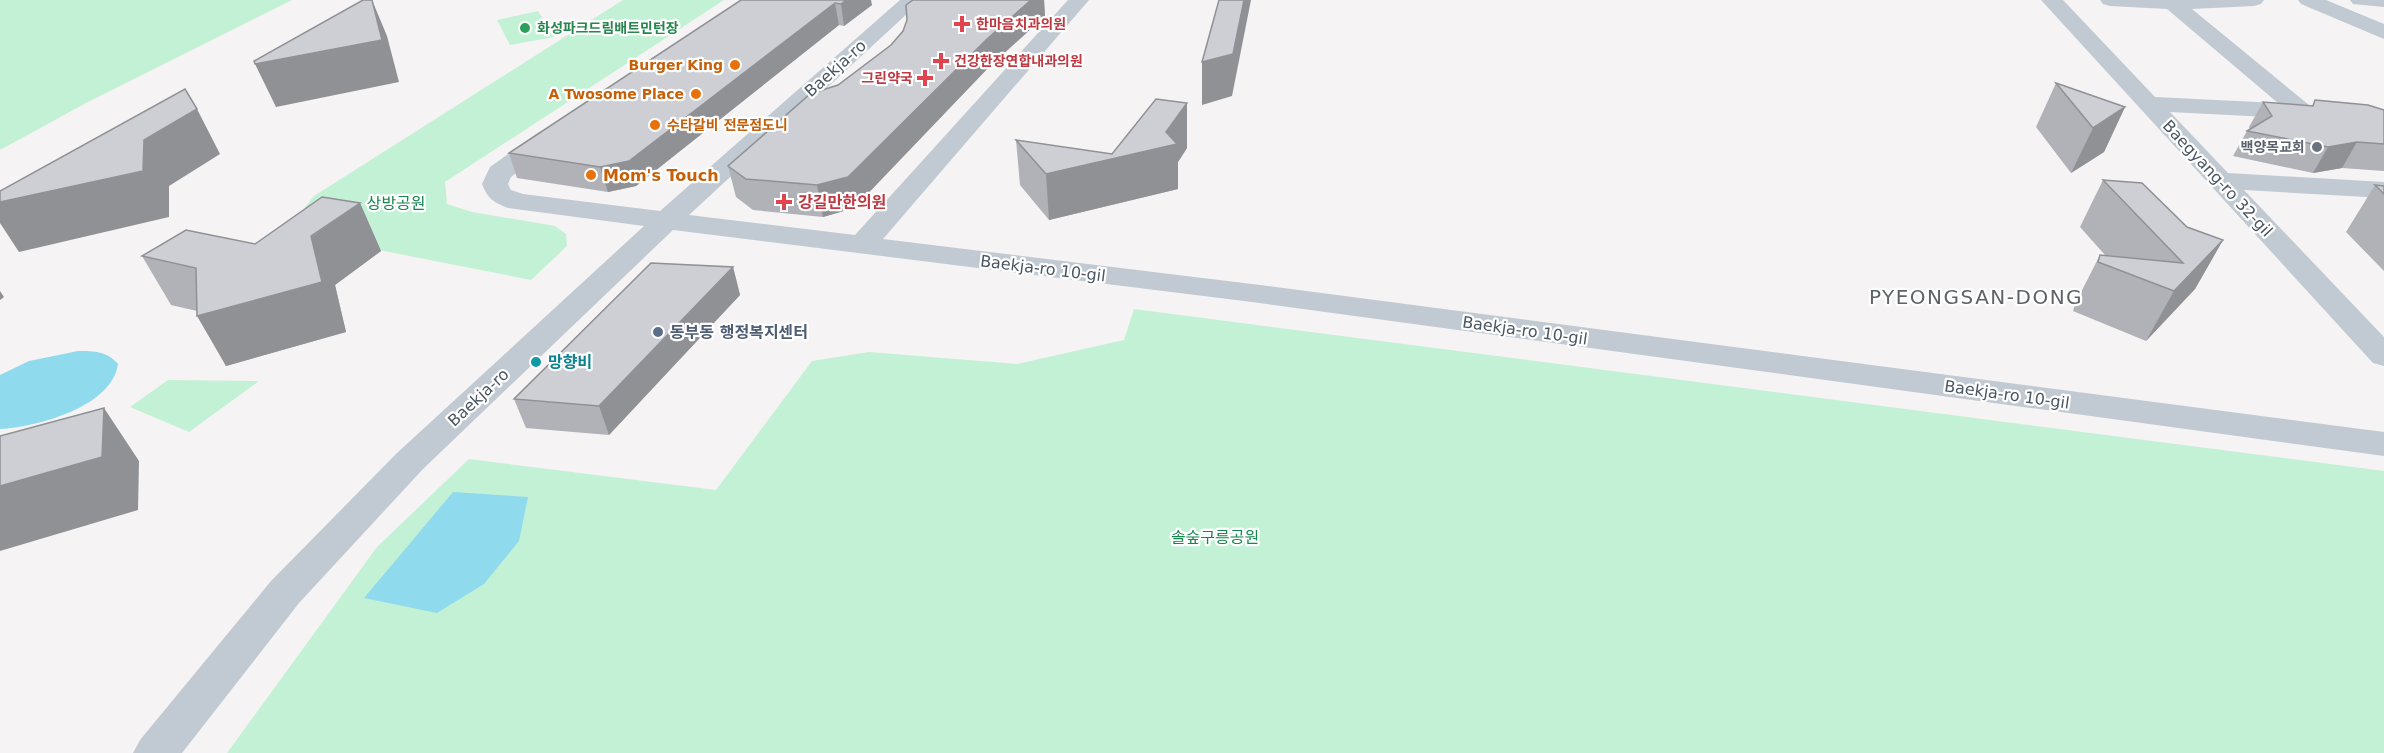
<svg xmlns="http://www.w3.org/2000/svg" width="2384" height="753" font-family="'DejaVu Sans','Noto Sans KR',sans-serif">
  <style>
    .green { fill: #c3f1d5 }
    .water { fill: #90daee }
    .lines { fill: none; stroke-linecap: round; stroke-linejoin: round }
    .minor { fill: #c1cad2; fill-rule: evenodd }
    .wall { fill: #b0b2b7 }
    .shaded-wall { fill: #909195 }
    .building { fill: #cdcfd5; stroke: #909195; stroke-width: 1.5 }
    .health-dot { fill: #e0444e; stroke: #fff; stroke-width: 2 }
    .leisure-dot { fill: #2e9e5b; stroke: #fff; stroke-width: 2 }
    .food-dot { fill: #e8710a; stroke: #fff; stroke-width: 2 }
    .worship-dot { fill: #6b7280; stroke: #fff; stroke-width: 2 }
    .service-dot { fill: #5c6f8a; stroke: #fff; stroke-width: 2 }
    .culture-dot { fill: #0f9aa8; stroke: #fff; stroke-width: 2 }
    .labels { text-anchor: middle; stroke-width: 4.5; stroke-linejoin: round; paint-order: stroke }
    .far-health-label { font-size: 14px; font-weight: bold; fill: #be3a42; stroke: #fff; text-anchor: start }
    .far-leisure-label { font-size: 14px; font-weight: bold; fill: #27864d; stroke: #fff; text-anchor: start }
    .far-food-label { font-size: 14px; font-weight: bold; fill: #c56008; stroke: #fff; text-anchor: end }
    .far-worship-label { font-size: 14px; font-weight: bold; fill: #5b616d; stroke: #fff; text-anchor: end }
    .street-label { font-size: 16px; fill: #4a5661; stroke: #fff }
    .food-label { font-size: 16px; font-weight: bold; fill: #c56008; stroke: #fff; text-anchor: start }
    .health-label { font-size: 16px; font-weight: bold; fill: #be3a42; stroke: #fff; text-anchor: start }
    .park-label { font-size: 16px; fill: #17864f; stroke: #fff }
    .service-label { font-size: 16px; font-weight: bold; fill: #4e5e75; stroke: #fff; text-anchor: start }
    .culture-label { font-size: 16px; font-weight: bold; fill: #0d838f; stroke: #fff; text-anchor: start }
    .quarter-label { font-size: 20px; letter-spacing: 1.5px; fill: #5f6368; stroke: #fff }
  </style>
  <rect width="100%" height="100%" fill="#f5f3f3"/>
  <path class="green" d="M 0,0 L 292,0 L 86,103 L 0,150 Z
    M 623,0 L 724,0 L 445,182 L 447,204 L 472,212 L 555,226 L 566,234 L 567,246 L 531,280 L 308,236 L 300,225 L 303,210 L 314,196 Z
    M 538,11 L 554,37 L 510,45 L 497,20 Z
    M 1134,309 L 2384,471 L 2384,753 L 227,753 L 377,547 L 469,459 L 716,490 L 812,361 L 869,352 L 1017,364 L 1124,340 Z
    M 168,380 L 259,381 L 189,432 L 130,407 Z"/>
  <path class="water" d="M 78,351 C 94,351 107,351 118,364 C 112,407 37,427 0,429 L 0,375 L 29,361 Z
    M 453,492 L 528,497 L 519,541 L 484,584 L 437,613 L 364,598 Z"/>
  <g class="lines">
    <path class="minor" d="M 900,0 L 922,0 L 689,215 L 855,235 L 1068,0 L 1089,0 L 883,239 L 1252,284 L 2384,432 L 2384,456 L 1252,302 L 673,230 L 423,469 L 299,603 L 182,753 L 133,753 L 140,740 L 271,581 L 397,453 L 644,226 L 508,208 C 493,202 488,199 482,184 L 490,167 L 539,132 L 548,129 L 557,132 L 561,137 L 557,142 L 511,177 L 508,184 L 511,190 L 523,194 L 660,211 Z
      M 2041,0 L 2063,0 L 2155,97 L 2278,103 L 2167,9 L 2110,6 L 2103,4 L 2100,0 L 2264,0 L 2261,4 L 2254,6 L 2192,9 L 2309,105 L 2384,109 L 2384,123 L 2170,112 L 2228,173 L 2384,182 L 2384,198 L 2244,190 L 2384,337 L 2384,366 L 2373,363 Z
      M 2298,0 L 2326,0 L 2384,24 L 2384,39 L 2301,4 Z
      M 2350,0 L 2384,0 L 2384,7 L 2353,4 Z"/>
  </g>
  <path class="wall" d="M 741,0 L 872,5 L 844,26 L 839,25 L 636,186 L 608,192 L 517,178 L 509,153 Z
    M 913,0 L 1044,0 L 1045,16 L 989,67 L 854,208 L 823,217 L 753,210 L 736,197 L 728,166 L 838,85 L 891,45 L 903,31 L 907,20 Z
    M 2056,83 L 2125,107 L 2104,152 L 2071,173 L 2036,127 Z
    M 2315,100 L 2384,110 L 2384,171 L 2342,168 L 2313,173 L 2233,156 L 2247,131 L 2250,129 L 2249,127 L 2263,102 L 2312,106 Z
    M 1187,103 L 1187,148 L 1178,162 L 1178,189 L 1049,220 L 1020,185 L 1016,140 L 1112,154 Z
    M 2103,180 L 2187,227 L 2223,240 L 2195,289 L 2146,341 L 2073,311 L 2075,304 L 2100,255 L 2105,255 L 2080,227 Z
    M 2375,185 L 2384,186 L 2384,271 L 2346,232 Z
    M 360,203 L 381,251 L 335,285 L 346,332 L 226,366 L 197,311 L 171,305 L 142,256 L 255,244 Z
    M 733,267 L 740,295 L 609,435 L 526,428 L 514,399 Z"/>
  <path class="shaded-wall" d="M 372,0 L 387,36 L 399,82 L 276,107 L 255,64 Z
    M 846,0 L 871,0 L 872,5 L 844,26 L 841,4 Z
    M 1031,0 L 1044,0 L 1045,16 L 989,67 L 854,208 L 823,217 L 817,185 Z
    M 1244,0 L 1251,0 L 1232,96 L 1202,105 L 1202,62 Z
    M 835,3 L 839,25 L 636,186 L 608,192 L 600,167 Z
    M 1187,103 L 1187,148 L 1178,162 L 1178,189 L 1049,220 L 1046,174 L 1166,146 L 1166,132 Z
    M 2125,107 L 2104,152 L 2071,173 L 2093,128 Z
    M 197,109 L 220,154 L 169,186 L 169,217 L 19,252 L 0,223 L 0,202 L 144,140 Z
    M 2357,142 L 2342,168 L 2313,173 L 2328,147 Z
    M 360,203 L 381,251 L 335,285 L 346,332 L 226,366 L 197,316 Z
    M 2223,240 L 2195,289 L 2146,341 L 2174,291 Z
    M 733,267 L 740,295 L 609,435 L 599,406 Z
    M 0,291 L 4,297 L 0,300 Z
    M 104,408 L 139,461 L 138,510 L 0,551 L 0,486 Z"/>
  <path class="building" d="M 363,0 L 372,0 L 382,40 L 255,64 L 254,61 Z
    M 741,0 L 846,0 L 841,4 L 835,3 L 629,161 L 600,167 L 509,153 Z
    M 913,0 L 1031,0 L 987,39 L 848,177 L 817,185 L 746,179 L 728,166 L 810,94 L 838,85 L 891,45 L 903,31 L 907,20 L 906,5 Z
    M 1219,0 L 1244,0 L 1233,54 L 1202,62 Z
    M 2056,83 L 2125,107 L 2093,128 Z
    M 185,89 L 197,109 L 144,140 L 143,171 L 0,202 L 0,191 Z
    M 1156,99 L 1187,103 L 1166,132 L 1177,144 L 1046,174 L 1016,140 L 1112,154 Z
    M 2315,100 L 2368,105 L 2384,110 L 2384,144 L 2357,142 L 2328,147 L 2247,131 L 2272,116 L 2263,102 L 2313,106 Z
    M 2103,180 L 2142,183 L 2187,227 L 2223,240 L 2174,291 L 2098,262 L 2100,255 L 2183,263 Z
    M 2375,185 L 2384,186 L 2384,194 Z
    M 322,197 L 360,203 L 311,236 L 322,282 L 197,316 L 196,268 L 142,256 L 186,230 L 255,244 Z
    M 651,263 L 733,267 L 599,406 L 514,399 Z
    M 104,408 L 102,457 L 0,486 L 0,436 Z"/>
  <g class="health-dot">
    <path d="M959 15h6v6h6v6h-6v6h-6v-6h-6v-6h6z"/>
    <path d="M938 52h6v6h6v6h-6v6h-6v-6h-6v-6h6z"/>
    <path d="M922 69h6v6h6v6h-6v6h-6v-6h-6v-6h6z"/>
    <path d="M781 193h6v6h6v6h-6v6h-6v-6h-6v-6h6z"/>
  </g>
  <circle class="leisure-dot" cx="525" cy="28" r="6"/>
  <g class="food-dot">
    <circle cx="735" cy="65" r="6"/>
    <circle cx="696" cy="94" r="6"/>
    <circle cx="655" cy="125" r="6"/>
    <circle cx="591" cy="175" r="6"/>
  </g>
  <circle class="worship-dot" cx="2317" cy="147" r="6"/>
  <circle class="service-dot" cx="658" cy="332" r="6"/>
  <circle class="culture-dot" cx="536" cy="362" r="6"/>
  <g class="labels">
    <g class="far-health-label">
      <text x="976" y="29">한마음치과의원</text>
      <text x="954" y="66">건강한장연합내과의원</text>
      <text x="913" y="83" text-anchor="end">그린약국</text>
    </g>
    <g class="far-leisure-label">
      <text x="537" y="33">화성파크드림배트민턴장</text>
    </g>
    <g class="far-food-label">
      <text x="723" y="70">Burger King</text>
      <text x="684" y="99">A Twosome Place</text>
      <text x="667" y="130" text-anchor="start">수타갈비 전문점도니</text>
    </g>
    <g class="far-worship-label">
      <text x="2305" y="152">백양목교회</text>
    </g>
    <g class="street-label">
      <text transform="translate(835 68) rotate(-42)" y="6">Baekja-ro</text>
      <text transform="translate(2218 178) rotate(47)" y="6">Baegyang-ro 32-gil</text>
      <text transform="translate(1043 268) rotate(7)" y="6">Baekja-ro 10-gil</text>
      <text transform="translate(1525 330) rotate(8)" y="6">Baekja-ro 10-gil</text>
      <text transform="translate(2007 394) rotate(8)" y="6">Baekja-ro 10-gil</text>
      <text transform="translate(478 397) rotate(-43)" y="6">Baekja-ro</text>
    </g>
    <g class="food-label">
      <text x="603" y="181">Mom's Touch</text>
    </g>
    <g class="health-label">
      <text x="798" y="208">강길만한의원</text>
    </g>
    <g class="park-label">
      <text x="396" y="209">상방공원</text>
      <text x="1215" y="543">솔숲구릉공원</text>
    </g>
    <g class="service-label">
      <text x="670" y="338">동부동 행정복지센터</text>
    </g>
    <g class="culture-label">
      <text x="548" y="368">망향비</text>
    </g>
    <g class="quarter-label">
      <text x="1976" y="304">PYEONGSAN-DONG</text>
    </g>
  </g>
</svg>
